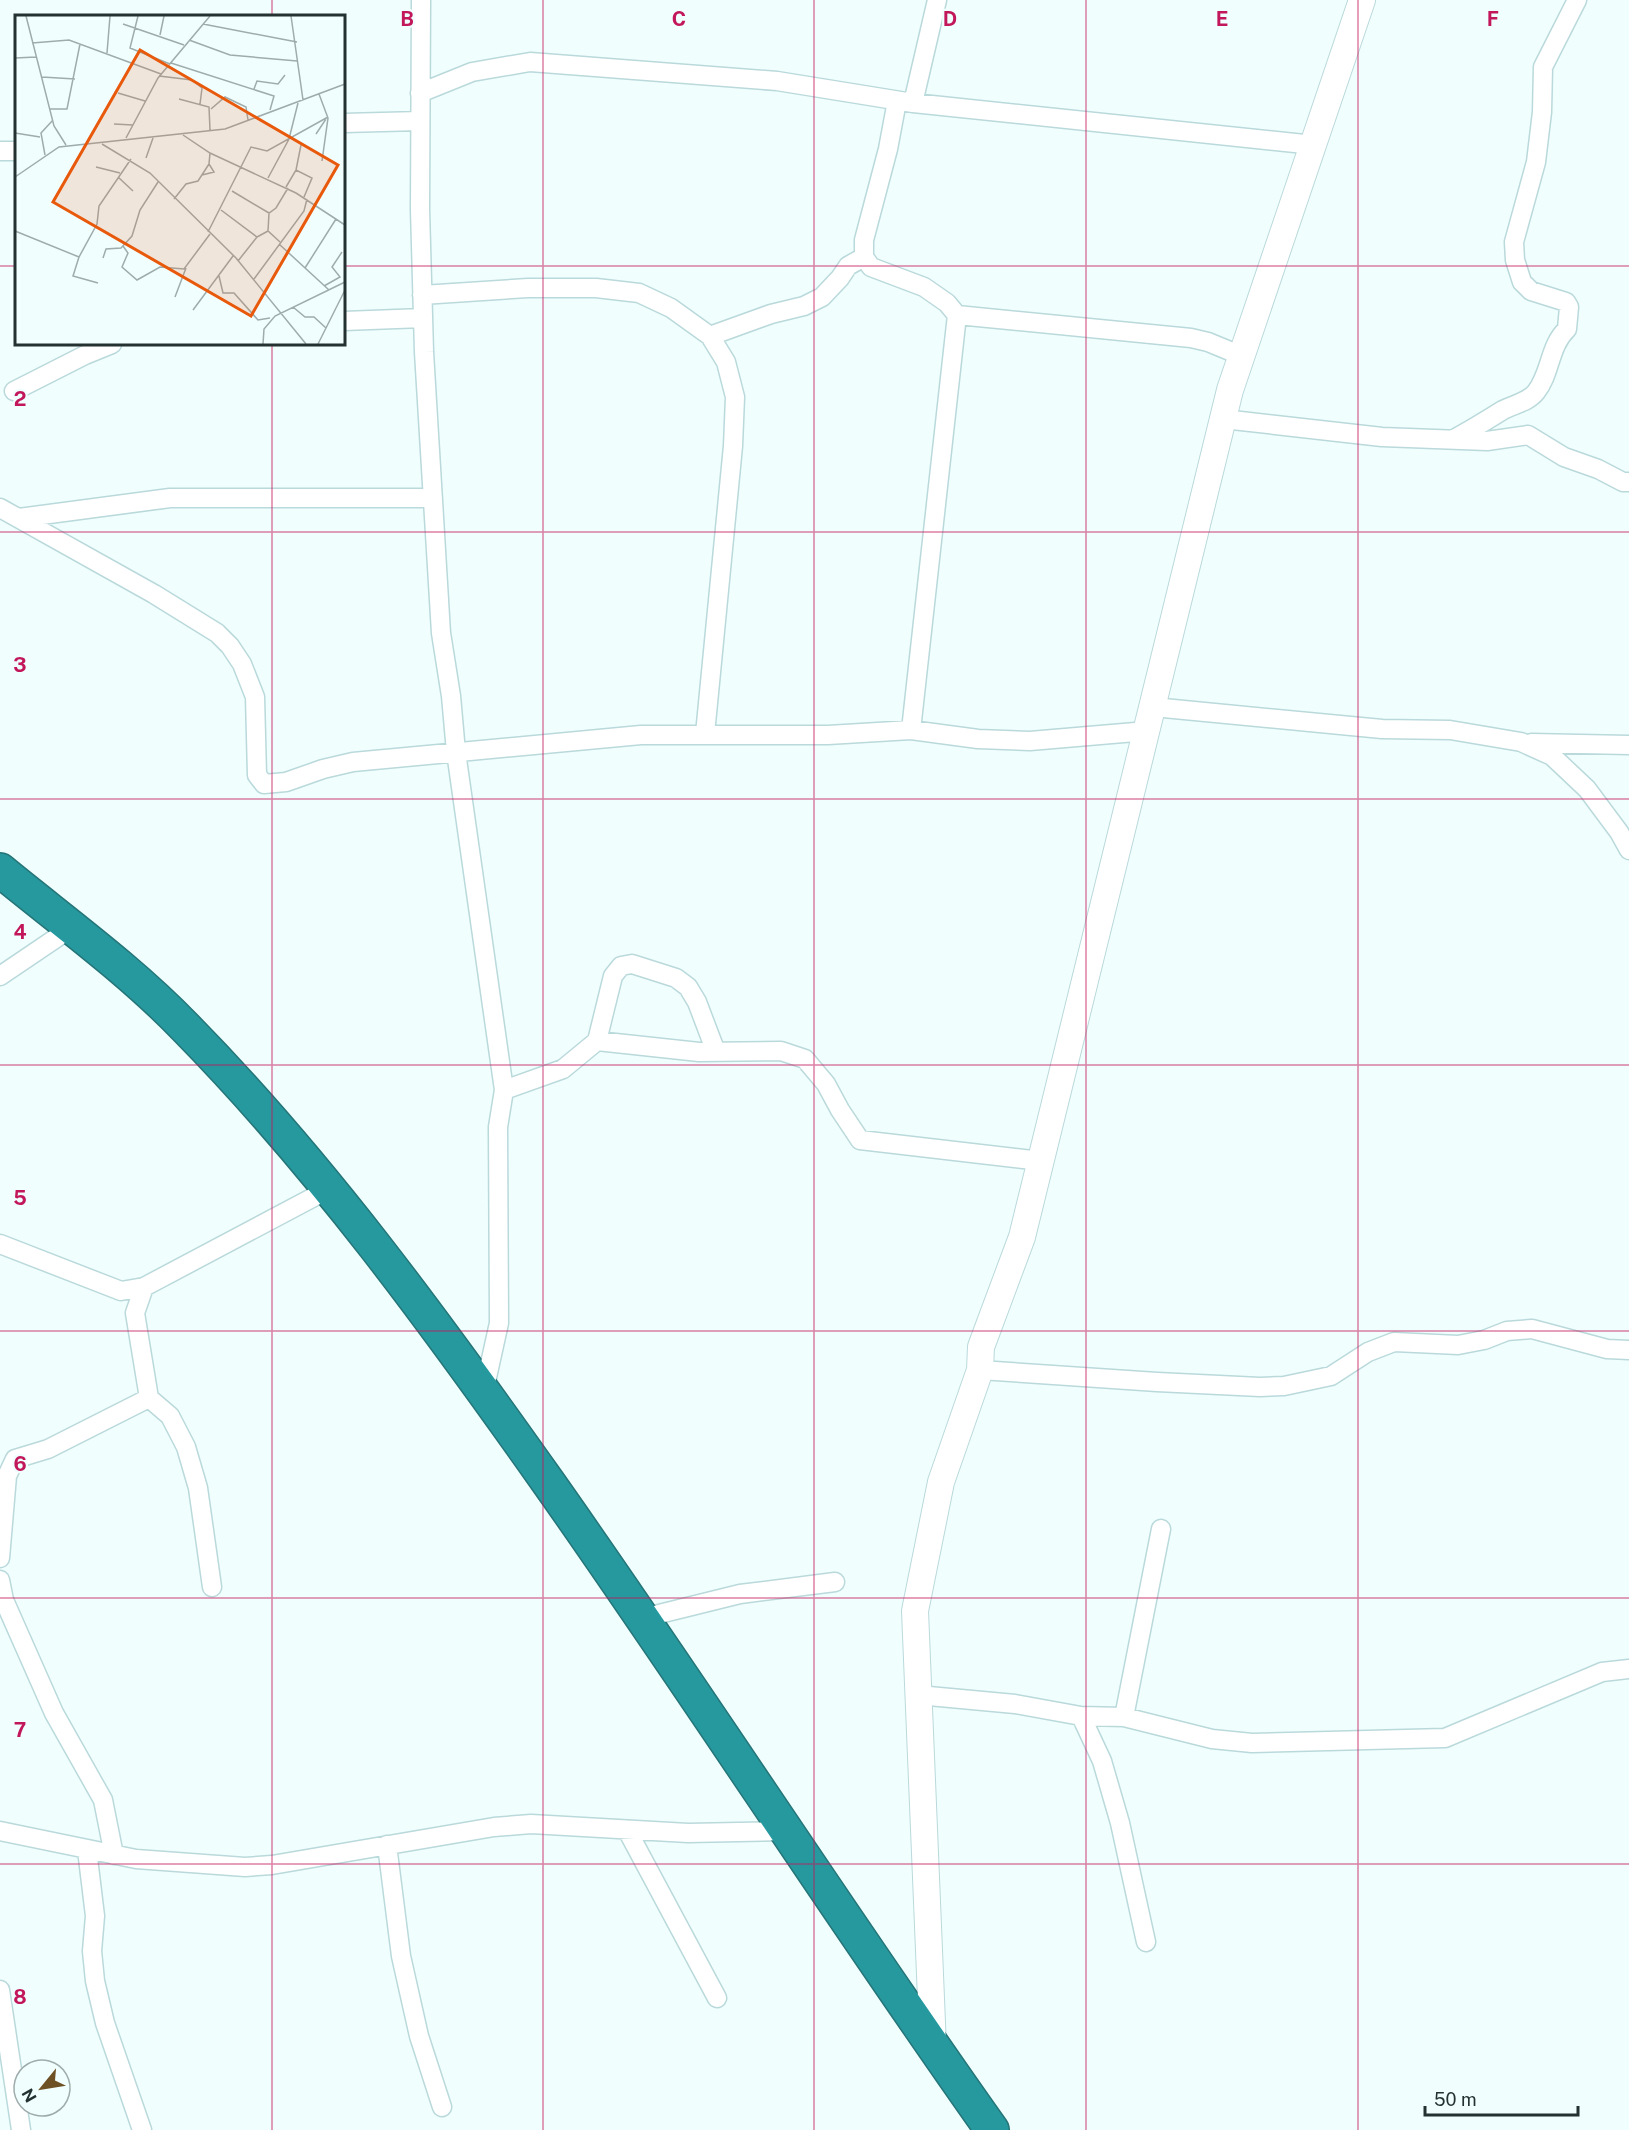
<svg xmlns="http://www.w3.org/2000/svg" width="1629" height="2130" font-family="'Public Sans',sans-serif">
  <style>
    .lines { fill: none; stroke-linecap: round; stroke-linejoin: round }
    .street-casing { stroke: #bad9db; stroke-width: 21 }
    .secondary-casing { stroke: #bad9db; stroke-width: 28 }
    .highway-casing { stroke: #257578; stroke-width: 36 }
    .street { stroke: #fff; stroke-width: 18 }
    .secondary { stroke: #fff; stroke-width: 26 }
    .highway { stroke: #26999f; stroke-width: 33 }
    .grid { fill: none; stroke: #c2185b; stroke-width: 1.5; stroke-opacity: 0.55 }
    .inset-road { fill: none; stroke: #9facac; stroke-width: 1.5 }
    .view { fill: #e8590c; fill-opacity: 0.15; stroke: #e8590c; stroke-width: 3 }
    .inset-edge { fill: none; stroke: #243131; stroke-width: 3 }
    .grid-label { font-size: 20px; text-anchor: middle; font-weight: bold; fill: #c2185b; stroke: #f1fefe; stroke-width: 4.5; stroke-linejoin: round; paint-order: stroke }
  </style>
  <rect width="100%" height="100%" fill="#f1fefe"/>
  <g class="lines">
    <g class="street-casing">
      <path id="street" d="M 421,0 L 420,209 L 424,352 L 441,633 L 451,696 L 456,752 L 504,1090 L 498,1127 L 499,1323 L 484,1391
        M 420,93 L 472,72 L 530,62 L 777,81 L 913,103 L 1314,145
        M 897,101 L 888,149 L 864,240 L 864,257 L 871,267 L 924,287 L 947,303 L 957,315 L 911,730
        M 913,103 L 937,0
        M 344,123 L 420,121
        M 0,151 L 16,151
        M 422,295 L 528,288 L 596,288 L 639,293 L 671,308 L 710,336 L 726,362 L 735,397 L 733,446 L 705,734
        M 957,315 L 1191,338 L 1208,342 L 1242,356
        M 344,321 L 423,318
        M 710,336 L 771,314 L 804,306 L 822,297 L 840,278 L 848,266 L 864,257
        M 14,391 L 85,355 L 112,344
        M 1223,419 L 1382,437 L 1487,441 L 1528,435 L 1564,457 L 1598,469 L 1623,482 L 1629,482
        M 1454,439 C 1471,430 1487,420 1503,410 C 1515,404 1528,402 1536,392 C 1551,373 1549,346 1567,329 L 1569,307 L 1566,302 L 1531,291 L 1522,282 L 1515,260 L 1514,242 L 1536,162 L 1542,112 L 1543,67 L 1577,0
        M 0,508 L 154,594 L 217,633 L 230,646 L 242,664 L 255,697 L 257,775 L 264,784 L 286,782 L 323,769 L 353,762 L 641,735 L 828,735 L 911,730 L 978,739 L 1030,741 L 1147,731
        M 19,518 L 170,498 L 433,498
        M 1153,707 L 1382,729 L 1450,730 L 1521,742 L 1552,756 L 1587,789 L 1619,832 L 1629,850
        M 1531,743 L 1629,745
        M 0,976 L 71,928
        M 597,1041 L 699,1052 L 781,1051 L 805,1059 L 826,1084 L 840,1110 L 860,1140 L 1041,1161
        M 504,1090 L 563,1069 L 597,1041 L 613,976 L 621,966 L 632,964 L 676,978 L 688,987 L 697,1002 L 716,1052
        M 0,1244 L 121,1291 L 144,1287
        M 980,1370 L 1157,1382 L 1260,1387 L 1284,1386 L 1331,1376 L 1368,1352 L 1394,1342 L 1458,1345 L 1484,1340 L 1507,1331 L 1532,1329 L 1607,1349 L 1629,1350
        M 0,1558 L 7,1476 L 15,1459 L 48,1449 L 149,1398
        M 0,1580 L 4,1600 L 54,1713 L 103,1800 L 114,1855
        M 212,1587 L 198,1488 L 186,1447 L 170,1416 L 149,1398 L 135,1313 L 144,1287 L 329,1189
        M 643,1618 L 740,1594 L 835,1582
        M 918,1695 L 1015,1704 L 1081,1716 L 1124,1717 L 1212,1739 L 1252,1743 L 1445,1738 L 1602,1672 L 1629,1669
        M 1081,1716 L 1102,1761 L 1120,1823 L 1146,1942
        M 1124,1717 L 1161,1529
        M 627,1830 L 717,1998
        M 0,1831 L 136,1859 L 245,1867 L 272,1865 L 494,1827 L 531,1824 L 688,1833 L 787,1831
        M 387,1845 L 401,1956 L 419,2036 L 442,2107
        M 87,1850 L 95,1916 L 92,1951 L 95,1981 L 105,2023 L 142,2130
        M 0,1990 L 21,2130"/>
    </g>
    <g class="secondary-casing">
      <path id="secondary" d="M 933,2047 L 915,1611 L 941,1482 L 980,1370 L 981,1347 L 1022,1237 L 1230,390 L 1362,0"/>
    </g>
    <g class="highway-casing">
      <path id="highway" d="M 0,870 C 62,921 129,969 185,1027 C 320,1164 437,1325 548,1482 C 699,1696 840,1916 992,2130"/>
    </g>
    <use href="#street" class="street"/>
    <use href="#secondary" class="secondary"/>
    <use href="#highway" class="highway"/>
  </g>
  <path class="grid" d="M 272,0 L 272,16M 543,0 L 543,2130M 814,0 L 814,2130M 1086,0 L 1086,2130M 1358,0 L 1358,2130M 0,266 L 16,266M 344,266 L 1629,266M 272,344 L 272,2130M 0,532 L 1629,532M 0,799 L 1629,799M 0,1065 L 1629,1065M 0,1331 L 1629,1331M 0,1598 L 1629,1598M 0,1864 L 1629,1864"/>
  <g transform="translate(15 15)">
    <rect width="330" height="330" fill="#f1fefe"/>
    <path class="inset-road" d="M 11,1 L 39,111 L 51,130M 123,1 L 115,33 L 155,49M 276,1 L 288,85M 108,9 L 169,30M 188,9 L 282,27M 145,20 L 149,1M 174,25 L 215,40 L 282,46M 17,28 L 54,25 L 146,59M 92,38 L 95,1M 0,43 L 21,42M 156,48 L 259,81 L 255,95M 144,61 L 177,65 L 187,73 L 185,89M 27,62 L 60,64M 239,74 L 242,66 L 263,69 L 270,60M 103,78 L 130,86M 304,79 L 313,103 L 307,146M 164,84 L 194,92 L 195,115M 35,94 L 52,94 L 65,29M 196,94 L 210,82 L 231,92 L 233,105M 99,109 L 118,110M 0,118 L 25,122M 301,119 L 311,104M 168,120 L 195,138 L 281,178 L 330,210M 111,123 L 143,63 L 195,1M 87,129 L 135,158 L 221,243 L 291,329M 30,140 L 26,118 L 38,105M 131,143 L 138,123M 81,152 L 105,158M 281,155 L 286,130M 187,160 L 199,157 L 194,149 L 195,138M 0,162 L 44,132 L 210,114 L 330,69M 103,162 L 118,176M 253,163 L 274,124 L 283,88M 271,172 L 281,155 L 297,163 L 289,182M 217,176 L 254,198 L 261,193 L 273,173M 159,184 L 171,169 L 183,166 L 194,149M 206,195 L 242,222 L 253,216 L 265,227M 0,216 L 64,242 L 82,209 L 84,191 L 116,144M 253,216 L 254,198M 193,217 L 236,132 L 252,136 L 313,102M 264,229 L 314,275M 108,231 L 113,238 L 107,252 L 122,265 L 145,252 L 169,254 L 195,219M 64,242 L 58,261 L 83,268M 88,243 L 91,234 L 106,233 L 117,221 L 125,195 L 143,167M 223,246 L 242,222M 290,253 L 321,204M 204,261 L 208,278 L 219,278 L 243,305 L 255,303M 239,264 L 289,196 L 292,184M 309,271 L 325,262 L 317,252 L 327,237M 160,282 L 171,253M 278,292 L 290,302 L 299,302 L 311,313M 178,295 L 218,241M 248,329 L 249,314 L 260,301 L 330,267M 303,329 L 330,275"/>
    <path class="view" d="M 125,35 L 323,150 L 236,301 L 38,187 Z"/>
    <rect width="330" height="330" class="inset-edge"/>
  </g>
  <g class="grid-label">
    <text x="407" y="26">B</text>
    <text x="679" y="26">C</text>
    <text x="950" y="26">D</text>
    <text x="1222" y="26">E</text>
    <text x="1493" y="26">F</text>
    <text x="20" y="406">2</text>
    <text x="20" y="672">3</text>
    <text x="20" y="939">4</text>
    <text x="20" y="1205">5</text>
    <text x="20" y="1471">6</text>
    <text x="20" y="1737">7</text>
    <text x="20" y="2004">8</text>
  </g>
  <g transform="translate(42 2088) rotate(240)"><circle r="28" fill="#f1fefe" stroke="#9facac" stroke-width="1.5"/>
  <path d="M0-4.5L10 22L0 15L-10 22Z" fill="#6d5024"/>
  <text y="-9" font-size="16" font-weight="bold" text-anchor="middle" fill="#243131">N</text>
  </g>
  <path d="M1425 2106v9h153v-9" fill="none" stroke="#243131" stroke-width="3"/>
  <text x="1434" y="2106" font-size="18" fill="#243131" stroke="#f1fefe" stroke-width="4.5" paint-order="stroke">50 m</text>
</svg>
